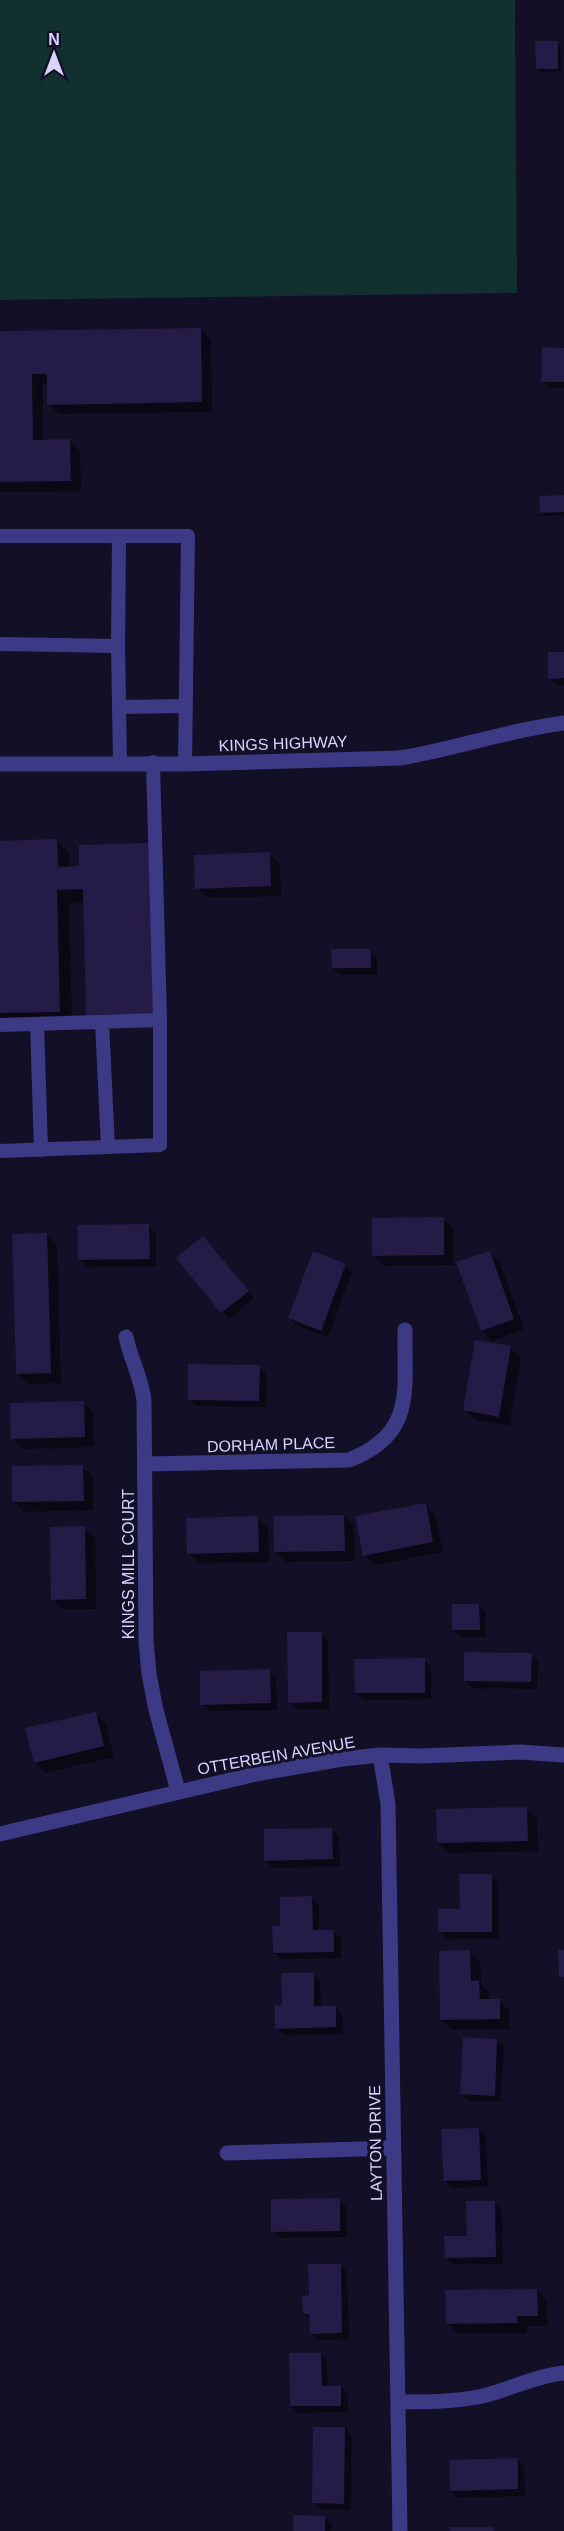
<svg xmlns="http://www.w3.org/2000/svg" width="564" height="2531" font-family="Arial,sans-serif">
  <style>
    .green { fill: #12302f }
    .shadow { fill: #0007 }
    .building { fill: #241b47 }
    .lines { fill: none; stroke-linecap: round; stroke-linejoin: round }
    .service { stroke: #3d3a85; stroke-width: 14 }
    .minor { stroke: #3d3a85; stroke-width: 15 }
    .tertiary { stroke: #3d3a85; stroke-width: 15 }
    .labels { text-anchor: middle; stroke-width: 6; stroke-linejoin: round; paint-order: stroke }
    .street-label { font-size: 16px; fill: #d9d4ff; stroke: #130f26 }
  </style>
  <rect width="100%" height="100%" fill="#130f26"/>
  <path class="green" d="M 0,0 L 515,0 L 517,293 L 0,300 Z"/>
  <path class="shadow" d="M 557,43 L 560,46 L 561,71 L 540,72 L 537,68 Z
    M 201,329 L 211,340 L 212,412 L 59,414 L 49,404 L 48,384 L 42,384 L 43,441 L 69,441 L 80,451 L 81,491 L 0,492 L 0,333 Z
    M 564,349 L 564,388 L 550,388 L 543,381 Z
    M 564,496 L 564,515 L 545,516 L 542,513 Z
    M 564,653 L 564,685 L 557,685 L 550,678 Z
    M 57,841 L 70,854 L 70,868 L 81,868 L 149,845 L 166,1026 L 100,1028 L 87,1015 L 85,902 L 69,903 L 72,1024 L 0,1021 L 0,843 Z
    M 269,854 L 280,864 L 281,896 L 207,898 L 197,888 Z
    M 370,950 L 377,957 L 377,975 L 340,975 L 333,968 Z
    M 443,1219 L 454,1229 L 454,1265 L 384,1266 L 374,1256 Z
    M 148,1226 L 156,1233 L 156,1266 L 86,1267 L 79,1259 Z
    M 46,1234 L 57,1245 L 61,1383 L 28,1384 L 17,1373 Z
    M 210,1245 L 254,1298 L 229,1319 L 178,1258 Z
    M 489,1252 L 500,1263 L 524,1329 L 492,1341 L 482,1330 Z
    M 345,1265 L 352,1272 L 328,1337 L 296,1325 L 289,1317 Z
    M 510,1348 L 521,1358 L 509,1426 L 475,1420 L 465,1410 Z
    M 259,1366 L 266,1374 L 266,1407 L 196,1406 L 189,1399 Z
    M 83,1403 L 94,1413 L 94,1447 L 23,1449 L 13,1438 Z
    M 82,1466 L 93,1477 L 93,1510 L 24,1512 L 14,1502 Z
    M 425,1505 L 435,1515 L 443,1552 L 375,1565 L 364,1555 Z
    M 344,1516 L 354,1526 L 355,1561 L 286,1562 L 275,1551 Z
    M 257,1518 L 268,1528 L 269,1562 L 199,1563 L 188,1553 Z
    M 84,1528 L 95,1538 L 96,1609 L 63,1610 L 53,1599 Z
    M 479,1605 L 486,1612 L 486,1637 L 461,1637 L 454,1630 Z
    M 321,1633 L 328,1640 L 329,1709 L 297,1709 L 289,1702 Z
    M 531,1654 L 538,1661 L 537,1689 L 472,1688 L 465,1681 Z
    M 424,1660 L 431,1667 L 431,1699 L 363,1700 L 356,1693 Z
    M 269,1671 L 276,1678 L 277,1710 L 209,1711 L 202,1704 Z
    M 95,1713 L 106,1724 L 114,1757 L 45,1773 L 35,1762 Z
    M 526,1808 L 537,1819 L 538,1851 L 449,1853 L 438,1843 Z
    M 332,1829 L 339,1836 L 340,1866 L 273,1868 L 266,1861 Z
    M 491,1875 L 498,1882 L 499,1938 L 447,1939 L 440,1932 Z
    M 311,1897 L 319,1905 L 319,1931 L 333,1931 L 341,1938 L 341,1958 L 282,1959 L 274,1952 L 282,1928 Z
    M 470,1952 L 480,1962 L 481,1984 L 489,1992 L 489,2001 L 499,2000 L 509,2011 L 510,2029 L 452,2030 L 441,2020 Z
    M 313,1974 L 320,1981 L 321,2008 L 335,2007 L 342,2015 L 343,2034 L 284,2035 L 277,2028 L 283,2007 Z
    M 496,2040 L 504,2047 L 501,2102 L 469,2101 L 462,2094 Z
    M 478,2129 L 486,2136 L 488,2186 L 452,2188 L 445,2181 Z
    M 339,2200 L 346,2207 L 347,2237 L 280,2238 L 273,2231 Z
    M 495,2203 L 502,2210 L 503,2264 L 453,2264 L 446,2257 L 468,2237 Z
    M 340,2265 L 347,2272 L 349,2339 L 318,2340 L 311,2333 L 311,2320 L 304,2314 Z
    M 536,2290 L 547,2301 L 547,2326 L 526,2326 L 527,2333 L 458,2334 L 447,2323 Z
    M 320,2354 L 327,2361 L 328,2388 L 340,2387 L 348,2394 L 348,2412 L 298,2413 L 291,2406 Z
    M 345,2428 L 352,2436 L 351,2510 L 321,2509 L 314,2502 Z
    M 517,2459 L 524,2466 L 525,2496 L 458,2498 L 451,2491 Z
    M 325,2518 L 332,2525 L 331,2531 L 294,2531 Z"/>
  <path class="building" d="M 535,41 L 558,41 L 558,69 L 536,69 Z
    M 201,328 L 202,402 L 47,405 L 47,374 L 32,374 L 33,440 L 70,439 L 71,481 L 0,482 L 0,331 Z
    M 542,347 L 564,348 L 564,382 L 541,382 Z
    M 564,495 L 564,512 L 540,513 L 539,496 Z
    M 548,652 L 564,652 L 564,678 L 548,679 Z
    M 57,839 L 58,867 L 79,866 L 79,845 L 149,843 L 153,1014 L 86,1015 L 83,889 L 57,890 L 60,1012 L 0,1013 L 0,841 Z
    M 270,852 L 271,886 L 195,889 L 194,855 Z
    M 331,949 L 371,949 L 371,968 L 332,968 Z
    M 444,1217 L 444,1255 L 372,1256 L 372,1218 Z
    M 149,1224 L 150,1259 L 78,1260 L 77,1225 Z
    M 47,1233 L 51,1373 L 16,1374 L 12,1234 Z
    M 203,1236 L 249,1291 L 221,1313 L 176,1258 Z
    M 313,1251 L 346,1264 L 321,1331 L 288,1318 Z
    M 490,1251 L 514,1319 L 481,1331 L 456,1262 Z
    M 475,1340 L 511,1346 L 499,1417 L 463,1410 Z
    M 188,1364 L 260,1365 L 259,1401 L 188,1400 Z
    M 84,1401 L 85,1437 L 11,1439 L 10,1403 Z
    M 83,1465 L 84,1501 L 12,1502 L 12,1466 Z
    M 426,1503 L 433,1542 L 363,1556 L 355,1516 Z
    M 344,1515 L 345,1551 L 274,1552 L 273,1516 Z
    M 258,1516 L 259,1552 L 187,1554 L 186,1518 Z
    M 85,1526 L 86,1599 L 51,1600 L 50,1527 Z
    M 452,1604 L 479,1604 L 480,1630 L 452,1630 Z
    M 287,1632 L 322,1632 L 322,1702 L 288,1703 Z
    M 464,1652 L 532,1653 L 531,1682 L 464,1681 Z
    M 425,1658 L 425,1693 L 355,1693 L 354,1659 Z
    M 270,1669 L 271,1703 L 200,1705 L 200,1671 Z
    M 96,1712 L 104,1746 L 34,1763 L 25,1728 Z
    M 527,1807 L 528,1841 L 437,1843 L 436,1809 Z
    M 332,1828 L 333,1859 L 264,1861 L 264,1829 Z
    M 459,1874 L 492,1874 L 492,1932 L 438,1932 L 438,1909 L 460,1909 Z
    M 312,1896 L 313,1930 L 334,1930 L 334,1952 L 273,1953 L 272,1926 L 280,1926 L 280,1897 Z
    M 470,1950 L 471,1981 L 479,1980 L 480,1999 L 500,1999 L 500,2019 L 440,2020 L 439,1951 Z
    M 558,1950 L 564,1950 L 564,1977 L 559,1977 Z
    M 281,1973 L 314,1973 L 314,2006 L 336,2006 L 336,2027 L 275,2029 L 275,2005 L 282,2005 Z
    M 463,2037 L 497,2039 L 495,2096 L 460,2094 Z
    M 479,2128 L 481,2180 L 444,2181 L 441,2129 Z
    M 340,2198 L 340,2231 L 271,2232 L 271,2199 Z
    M 466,2201 L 495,2201 L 496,2257 L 445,2258 L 444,2236 L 467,2236 Z
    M 308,2264 L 341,2264 L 342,2333 L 310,2334 L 309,2314 L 303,2314 L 302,2296 L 309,2295 Z
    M 537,2289 L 538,2316 L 517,2316 L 517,2323 L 446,2324 L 445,2290 Z
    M 289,2353 L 321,2353 L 322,2386 L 341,2386 L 341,2406 L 290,2406 Z
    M 313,2427 L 345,2427 L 344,2504 L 312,2503 Z
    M 518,2458 L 518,2489 L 450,2491 L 449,2460 Z
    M 293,2515 L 325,2516 L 325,2531 L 293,2531 Z
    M 450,2527 L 493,2527 L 494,2531 L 450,2531 Z"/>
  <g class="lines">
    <path class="service" d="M 0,536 L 188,536 L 185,764
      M 0,644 L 118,646 L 120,763
      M 118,646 L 119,536
      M 119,707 L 186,706
      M 102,1022 L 108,1147
      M 37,1024 L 41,1150
      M 0,1025 L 160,1020 L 153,762
      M 0,1151 L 160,1145 L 160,1020"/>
    <path class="minor" d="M 400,758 C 455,749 508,730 564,723
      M 126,1337 C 131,1360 141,1377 144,1400 L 146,1640 L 149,1674 L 156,1710 L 178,1791
      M 146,1464 L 349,1460 C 416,1434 404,1390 405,1330
      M 380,1755 L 388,1804 L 400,2531
      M 0,1834 L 256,1774 L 342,1759 L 380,1755 L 420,1756 L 520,1752 L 564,1755
      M 227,2153 L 393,2148
      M 398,2402 C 425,2402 451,2402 478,2397 C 507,2391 534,2376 564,2373"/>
    <path class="tertiary" d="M 0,764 L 185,764 L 400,758"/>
  </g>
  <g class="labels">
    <g class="street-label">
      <text transform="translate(283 743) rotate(-2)" y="6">KINGS HIGHWAY</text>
      <text transform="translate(271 1444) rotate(-2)" y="6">DORHAM PLACE</text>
      <text transform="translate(128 1564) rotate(-90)" y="6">KINGS MILL COURT</text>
      <text transform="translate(276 1755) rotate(-10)" y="6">OTTERBEIN AVENUE</text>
      <text transform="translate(375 2143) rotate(-91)" y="6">LAYTON DRIVE</text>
    </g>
  </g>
  <g transform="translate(54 54)" stroke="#130f26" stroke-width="4.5" paint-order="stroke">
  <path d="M0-4.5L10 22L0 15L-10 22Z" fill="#d9d4ff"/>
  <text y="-9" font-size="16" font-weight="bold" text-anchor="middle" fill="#d9d4ff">N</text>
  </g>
</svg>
